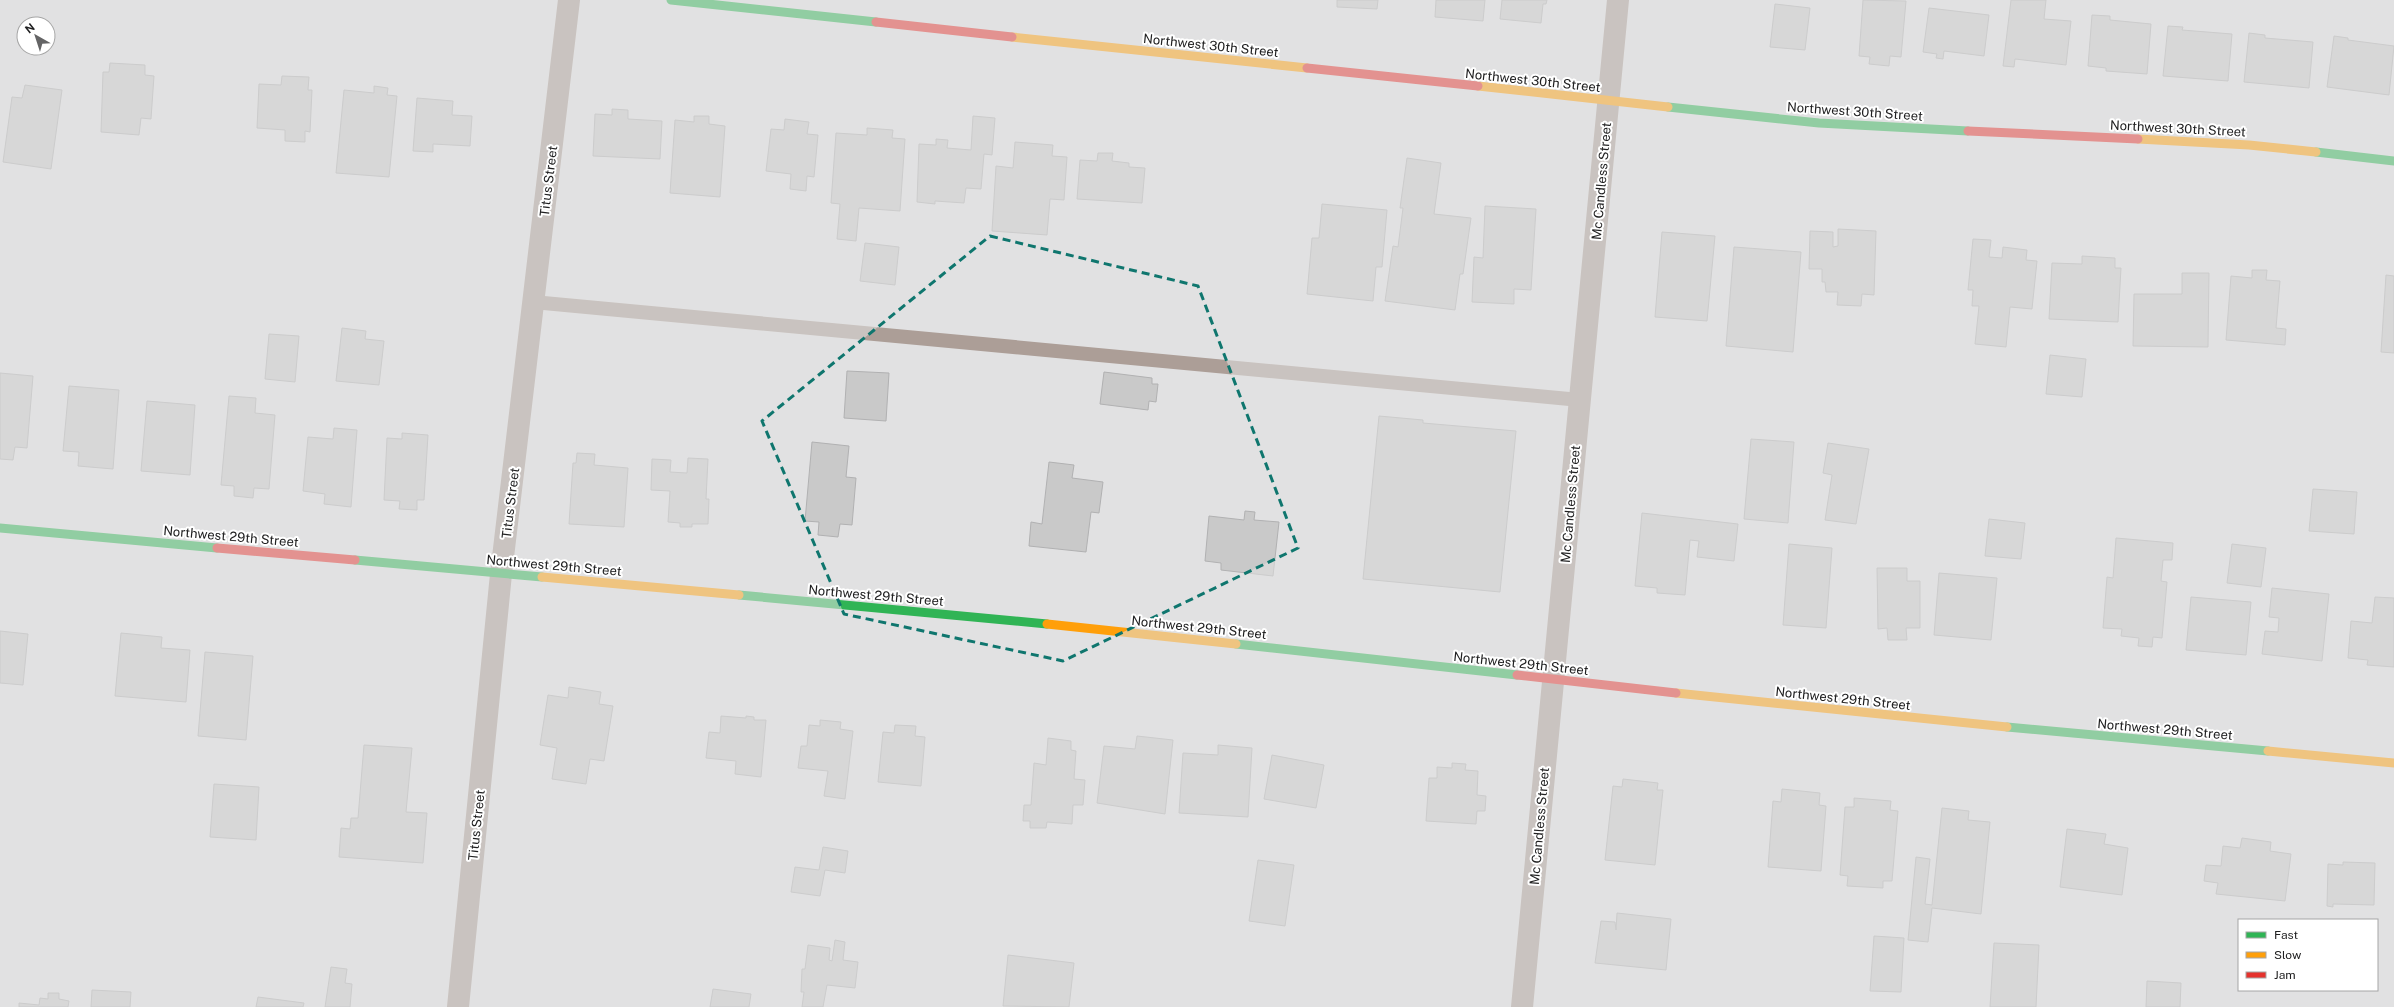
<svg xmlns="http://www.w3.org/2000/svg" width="2394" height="1007" font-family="'Public Sans',sans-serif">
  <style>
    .building { fill: #c9c9c9; stroke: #b1b1b2 }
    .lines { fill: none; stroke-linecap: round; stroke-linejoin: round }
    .lane { stroke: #ac9e97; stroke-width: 14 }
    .street { stroke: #ac9e97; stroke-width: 22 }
    .fast { stroke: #30b455; stroke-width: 9 }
    .slow { stroke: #ff9f0a; stroke-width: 9 }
    .jam { stroke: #e5322d; stroke-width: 9 }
    .marked { fill: none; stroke: #0f766e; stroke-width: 3; stroke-dasharray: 8 5; stroke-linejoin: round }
    .labels { text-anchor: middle; stroke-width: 4; stroke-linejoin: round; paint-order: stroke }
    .street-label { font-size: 13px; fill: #202021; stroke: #fff }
  </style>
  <rect width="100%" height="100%" fill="#e1e1e2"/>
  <path class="building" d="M 1337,0 L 1378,0 L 1377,9 L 1337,7 Z
    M 1436,0 L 1485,0 L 1483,21 L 1435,17 Z
    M 1502,0 L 1547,0 L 1546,4 L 1543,4 L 1541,23 L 1500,19 Z
    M 1863,0 L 1906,1 L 1901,57 L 1890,56 L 1889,66 L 1869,64 L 1870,57 L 1859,56 Z
    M 2011,0 L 2046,0 L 2044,19 L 2071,21 L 2066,65 L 2015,59 L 2014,67 L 2003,66 Z
    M 1775,4 L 1810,8 L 1805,50 L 1770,47 Z
    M 1929,8 L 1989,15 L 1984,56 L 1944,51 L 1943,59 L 1936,58 L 1937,54 L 1923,52 Z
    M 2092,15 L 2110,16 L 2110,20 L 2151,24 L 2147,74 L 2106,71 L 2106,68 L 2088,66 Z
    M 2168,26 L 2183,27 L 2182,30 L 2232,34 L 2228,81 L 2163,76 Z
    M 2249,33 L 2265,35 L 2265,38 L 2313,42 L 2309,88 L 2244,82 Z
    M 2334,36 L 2348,38 L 2348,40 L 2394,46 L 2389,95 L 2327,87 Z
    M 110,63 L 145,65 L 145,75 L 154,76 L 151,119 L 141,118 L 139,135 L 101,132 L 103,72 L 109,72 Z
    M 282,76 L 309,77 L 308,90 L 312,90 L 310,132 L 305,131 L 305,142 L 285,141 L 285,130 L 257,128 L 259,84 L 281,85 Z
    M 25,85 L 62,90 L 51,169 L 3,162 L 12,97 L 22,98 Z
    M 374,86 L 388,88 L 387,95 L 397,96 L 389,177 L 336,173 L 344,90 L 374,93 Z
    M 417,98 L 453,101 L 452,115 L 472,116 L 470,146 L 433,144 L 433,152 L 413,151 Z
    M 612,109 L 628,110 L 628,119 L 662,121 L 660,159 L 593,156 L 595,114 L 612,115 Z
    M 694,116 L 709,116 L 709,124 L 725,126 L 720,197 L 670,193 L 675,120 L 694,122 Z
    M 973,116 L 995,118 L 992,155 L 984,154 L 981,189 L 966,188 L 964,203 L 935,201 L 935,204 L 917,202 L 919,144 L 936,145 L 936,139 L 948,140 L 947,148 L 971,150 Z
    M 785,119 L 809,122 L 807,134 L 818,135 L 814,177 L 807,176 L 806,191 L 790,189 L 791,174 L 766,171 L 771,129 L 784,130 Z
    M 867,128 L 893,130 L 892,138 L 905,139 L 900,211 L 859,208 L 856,241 L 837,239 L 840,204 L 831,203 L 836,133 L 867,135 Z
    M 1015,142 L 1053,145 L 1052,156 L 1067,157 L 1064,200 L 1050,199 L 1047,235 L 992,231 L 996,166 L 1013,168 Z
    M 1098,153 L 1113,153 L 1112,161 L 1129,163 L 1129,167 L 1145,168 L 1142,203 L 1077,199 L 1080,160 L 1097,161 Z
    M 1407,158 L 1441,163 L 1434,214 L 1471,218 L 1463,274 L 1460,274 L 1455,310 L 1385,301 L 1393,246 L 1398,247 L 1403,208 L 1400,208 Z
    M 1322,204 L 1387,210 L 1382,267 L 1376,267 L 1373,301 L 1307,294 L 1312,238 L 1319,238 Z
    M 1485,206 L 1536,209 L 1531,290 L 1514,289 L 1514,304 L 1472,302 L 1474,257 L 1483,258 Z
    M 1838,229 L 1876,231 L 1874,295 L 1862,294 L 1861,306 L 1837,305 L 1838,292 L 1826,292 L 1825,282 L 1822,282 L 1822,269 L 1809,269 L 1810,231 L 1833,232 L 1833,247 L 1838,246 Z
    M 1662,232 L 1715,236 L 1707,321 L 1655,317 Z
    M 1973,239 L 1991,240 L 1989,257 L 2002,258 L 2003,247 L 2027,250 L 2026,260 L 2037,261 L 2032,309 L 2010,307 L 2006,347 L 1975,344 L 1979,306 L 1972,306 L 1973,290 L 1968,290 Z
    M 865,243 L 899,247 L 895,285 L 860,281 Z
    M 1734,247 L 1801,252 L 1793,352 L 1726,346 Z
    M 2082,256 L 2115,258 L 2115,268 L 2121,268 L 2118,322 L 2049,319 L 2052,263 L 2082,264 Z
    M 2252,270 L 2267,270 L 2266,280 L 2280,281 L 2276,328 L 2286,329 L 2285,345 L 2226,340 L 2231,276 L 2252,278 Z
    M 2182,273 L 2209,273 L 2208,347 L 2133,346 L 2134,294 L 2182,294 Z
    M 2386,275 L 2394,276 L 2394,353 L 2381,352 Z
    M 342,328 L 366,331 L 365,339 L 384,341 L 379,385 L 336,381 Z
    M 269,334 L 299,336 L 295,382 L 265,379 Z
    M 2050,355 L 2086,359 L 2082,397 L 2046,394 Z
    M 847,371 L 889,373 L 886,421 L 844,418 Z
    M 1104,372 L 1152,378 L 1152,384 L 1158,384 L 1156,402 L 1149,401 L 1148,410 L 1100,404 Z
    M 0,373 L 33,376 L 27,448 L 15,447 L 13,460 L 0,459 Z
    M 69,386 L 119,390 L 113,469 L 78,466 L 79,452 L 63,451 Z
    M 229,396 L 256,398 L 255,413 L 275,415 L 269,489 L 254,488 L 253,498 L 234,496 L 234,486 L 221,485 Z
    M 147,401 L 195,405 L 190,475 L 141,471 Z
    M 1379,416 L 1423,420 L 1423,423 L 1516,431 L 1500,592 L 1363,579 Z
    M 334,428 L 357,430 L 351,507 L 324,504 L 325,494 L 303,491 L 308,437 L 333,439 Z
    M 402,433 L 428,435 L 424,500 L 417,500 L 417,510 L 399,509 L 400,501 L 384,500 L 387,438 L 402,439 Z
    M 1751,439 L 1794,442 L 1788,523 L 1744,519 Z
    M 812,442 L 849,446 L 846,477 L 856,478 L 852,525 L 840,524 L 838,537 L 818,535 L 819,522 L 805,521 Z
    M 1828,443 L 1869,449 L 1856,524 L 1825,520 L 1832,475 L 1823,473 Z
    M 577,453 L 595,454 L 594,465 L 628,468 L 624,527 L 569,524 L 573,463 L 576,463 Z
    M 688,458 L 708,459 L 706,499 L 709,499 L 708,524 L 692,524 L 692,527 L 680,527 L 680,523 L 668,522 L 670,491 L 651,490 L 652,459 L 671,460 L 670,472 L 687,473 Z
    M 1049,462 L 1074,465 L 1072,478 L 1103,482 L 1099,513 L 1091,512 L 1086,552 L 1029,546 L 1031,522 L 1042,524 Z
    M 2313,489 L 2357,492 L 2354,534 L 2309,531 Z
    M 1245,511 L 1255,512 L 1254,520 L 1279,522 L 1273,576 L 1221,570 L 1221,563 L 1205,561 L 1209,516 L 1244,520 Z
    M 1642,513 L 1738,524 L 1734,561 L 1697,557 L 1699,541 L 1690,540 L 1685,595 L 1657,593 L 1657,588 L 1635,586 Z
    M 1989,519 L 2025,523 L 2021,559 L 1985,556 Z
    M 2116,538 L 2173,543 L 2172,560 L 2163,560 L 2161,581 L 2167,582 L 2162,638 L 2153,637 L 2152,647 L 2138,646 L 2139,638 L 2121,636 L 2122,629 L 2103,628 L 2107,577 L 2113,578 Z
    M 1789,544 L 1832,548 L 1826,628 L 1783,625 Z
    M 2232,544 L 2266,548 L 2261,587 L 2227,583 Z
    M 1877,568 L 1907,568 L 1907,581 L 1920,581 L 1920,628 L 1906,628 L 1907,640 L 1888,640 L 1887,628 L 1878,629 Z
    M 1939,573 L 1997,578 L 1991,640 L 1934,635 Z
    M 2272,588 L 2329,594 L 2322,661 L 2262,654 L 2265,631 L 2278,632 L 2279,618 L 2269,617 Z
    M 2191,597 L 2251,602 L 2246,655 L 2186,650 Z
    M 2375,597 L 2394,598 L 2394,667 L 2367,665 L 2368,660 L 2348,658 L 2351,621 L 2372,623 Z
    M 0,631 L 28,634 L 23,685 L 0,683 Z
    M 121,633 L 162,637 L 161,648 L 190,650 L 186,702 L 115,696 Z
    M 205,652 L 253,656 L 246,740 L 198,736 Z
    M 569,687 L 601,692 L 599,704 L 613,706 L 604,761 L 590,759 L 586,784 L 552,779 L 557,748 L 540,745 L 548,695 L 568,698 Z
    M 721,716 L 746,718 L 746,716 L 754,717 L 754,720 L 766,720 L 761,777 L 735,774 L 736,761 L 706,758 L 709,732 L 720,733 Z
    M 820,720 L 841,722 L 840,729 L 853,731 L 845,799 L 824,796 L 828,771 L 798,768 L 801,746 L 807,746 L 809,725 L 820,726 Z
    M 895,725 L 916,726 L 915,736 L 925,737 L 921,786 L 878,782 L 883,732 L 894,733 Z
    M 1137,736 L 1173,740 L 1165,814 L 1097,803 L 1104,746 L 1135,749 Z
    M 1048,738 L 1071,741 L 1071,750 L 1076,751 L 1074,779 L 1085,780 L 1083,805 L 1073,805 L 1072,824 L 1047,822 L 1046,828 L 1030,828 L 1030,821 L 1023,821 L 1024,805 L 1031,805 L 1034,763 L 1046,765 Z
    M 364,745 L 412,748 L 406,812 L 427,813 L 423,863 L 339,857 L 341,828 L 350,829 L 351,818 L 358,818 Z
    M 1218,745 L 1252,748 L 1248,817 L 1179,813 L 1183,753 L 1218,755 Z
    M 1272,755 L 1324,765 L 1316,808 L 1264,799 Z
    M 1452,763 L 1466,764 L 1465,770 L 1478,771 L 1477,795 L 1486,796 L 1485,811 L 1477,811 L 1476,824 L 1426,821 L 1429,778 L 1437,778 L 1437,767 L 1452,768 Z
    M 1623,779 L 1658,783 L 1657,790 L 1663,790 L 1655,865 L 1605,860 L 1613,786 L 1622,787 Z
    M 214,784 L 259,787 L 256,840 L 210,837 Z
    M 1782,789 L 1820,793 L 1819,805 L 1826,806 L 1821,871 L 1768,867 L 1773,801 L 1781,802 Z
    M 1854,798 L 1891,801 L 1890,810 L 1898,811 L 1892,881 L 1883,881 L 1883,888 L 1847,886 L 1848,876 L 1840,875 L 1845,807 L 1854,807 Z
    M 1942,808 L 1969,811 L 1968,820 L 1990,822 L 1981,914 L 1932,908 L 1928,942 L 1908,940 L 1916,857 L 1930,859 L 1925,904 L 1932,905 Z
    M 2067,829 L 2106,834 L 2104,844 L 2128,848 L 2122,895 L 2060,887 Z
    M 2242,838 L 2271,842 L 2270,851 L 2291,854 L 2285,901 L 2216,894 L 2218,883 L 2204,881 L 2206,865 L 2221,866 L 2223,846 L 2240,848 Z
    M 823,847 L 848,851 L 845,873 L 825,870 L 820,896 L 791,892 L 795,867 L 819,870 Z
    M 1258,860 L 1294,865 L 1285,926 L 1249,921 Z
    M 2343,862 L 2375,863 L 2374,905 L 2333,904 L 2333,907 L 2327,906 L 2328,864 L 2343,865 Z
    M 1617,913 L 1671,919 L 1666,970 L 1595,963 L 1601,921 L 1615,922 L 1616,930 Z
    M 1874,936 L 1904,938 L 1901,992 L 1870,991 Z
    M 835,940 L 845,942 L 843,960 L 858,962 L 855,988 L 827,985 L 823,1007 L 802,1007 L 804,992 L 801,992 L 802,969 L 805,969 L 808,945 L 830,948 L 829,960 L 832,961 Z
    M 1994,943 L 2039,945 L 2036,1007 L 1990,1007 Z
    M 1008,955 L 1074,963 L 1069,1007 L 1003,1006 Z
    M 331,967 L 347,969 L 345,983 L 352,984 L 350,1007 L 325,1007 Z
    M 2147,981 L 2181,983 L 2180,1007 L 2146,1007 Z
    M 713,989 L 751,994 L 749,1007 L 710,1007 Z
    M 92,990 L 131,992 L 130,1007 L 91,1007 Z
    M 48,993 L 59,993 L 59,999 L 69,1001 L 68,1007 L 19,1007 L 19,1003 L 39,1005 L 40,998 L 48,999 Z
    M 258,997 L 304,1003 L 303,1007 L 256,1007 Z"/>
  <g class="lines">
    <path class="lane" d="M 533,302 L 1580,400"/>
    <path class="street" d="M 458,1007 L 501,574 L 569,0
      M 1522,1007 L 1618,0"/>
    <path class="fast" d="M 671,0 L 876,22
      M 1668,107 L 1819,123 L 1968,131
      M 2316,152 L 2394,161
      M 0,528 L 217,548
      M 355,560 L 542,577
      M 739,595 L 1047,624
      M 1236,644 L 1517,675
      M 2007,727 L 2268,751"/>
    <path class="slow" d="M 1012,37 L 1307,68
      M 1478,86 L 1668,107
      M 2138,139 L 2249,145 L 2316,152
      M 542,577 L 739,595
      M 1047,624 L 1236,644
      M 1676,693 L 2007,727
      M 2268,751 L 2394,763"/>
    <path class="jam" d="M 876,22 L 1012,37
      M 1307,68 L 1478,86
      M 1968,131 L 2138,139
      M 217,548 L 355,560
      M 1517,675 L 1676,693"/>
  </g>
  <path d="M0 0H2394V1007H0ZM 990,236 L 1198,286 L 1298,548 L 1063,661 L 844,614 L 762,421 Z" fill="#e1e1e2" fill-opacity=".55" fill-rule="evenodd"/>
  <path class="marked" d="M 990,236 L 1198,286 L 1298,548 L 1063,661 L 844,614 L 762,421 Z"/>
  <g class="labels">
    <g class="street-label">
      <text transform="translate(1211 45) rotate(6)" y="5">Northwest 30th Street</text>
      <text transform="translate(1533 80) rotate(6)" y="5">Northwest 30th Street</text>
      <text transform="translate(1855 111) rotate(4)" y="5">Northwest 30th Street</text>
      <text transform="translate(2178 128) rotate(3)" y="5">Northwest 30th Street</text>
      <text transform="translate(548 181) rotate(-83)" y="5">Titus Street</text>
      <text transform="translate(1601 181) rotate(-85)" y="5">Mc Candless Street</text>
      <text transform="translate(510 503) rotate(-83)" y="5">Titus Street</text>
      <text transform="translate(1570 504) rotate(-85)" y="5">Mc Candless Street</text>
      <text transform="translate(231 536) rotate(5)" y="5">Northwest 29th Street</text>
      <text transform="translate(554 565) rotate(5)" y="5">Northwest 29th Street</text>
      <text transform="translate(876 595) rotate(5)" y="5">Northwest 29th Street</text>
      <text transform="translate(1199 627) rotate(6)" y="5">Northwest 29th Street</text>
      <text transform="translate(1521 663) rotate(6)" y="5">Northwest 29th Street</text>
      <text transform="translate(1843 698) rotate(6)" y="5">Northwest 29th Street</text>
      <text transform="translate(2165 729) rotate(5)" y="5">Northwest 29th Street</text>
      <text transform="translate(476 825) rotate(-84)" y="5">Titus Street</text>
      <text transform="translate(1539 826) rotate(-85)" y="5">Mc Candless Street</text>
    </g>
  </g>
  <rect x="2238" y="919" width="140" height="72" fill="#ffffff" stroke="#a6a6a6"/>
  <rect x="2246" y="932" width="20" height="6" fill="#30b455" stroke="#a6a6a6"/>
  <text x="2274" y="939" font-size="12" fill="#202021">Fast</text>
  <rect x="2246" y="952" width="20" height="6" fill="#ff9f0a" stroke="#a6a6a6"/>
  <text x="2274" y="959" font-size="12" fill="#202021">Slow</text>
  <rect x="2246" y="972" width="20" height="6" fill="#e5322d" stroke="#a6a6a6"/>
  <text x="2274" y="979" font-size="12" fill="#202021">Jam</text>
  <g transform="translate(36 36) rotate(321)"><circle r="19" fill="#ffffff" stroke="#a6a6a6"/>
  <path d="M0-3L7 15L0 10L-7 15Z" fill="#646465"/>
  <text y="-6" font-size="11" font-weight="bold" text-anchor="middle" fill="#202021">N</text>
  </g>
</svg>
